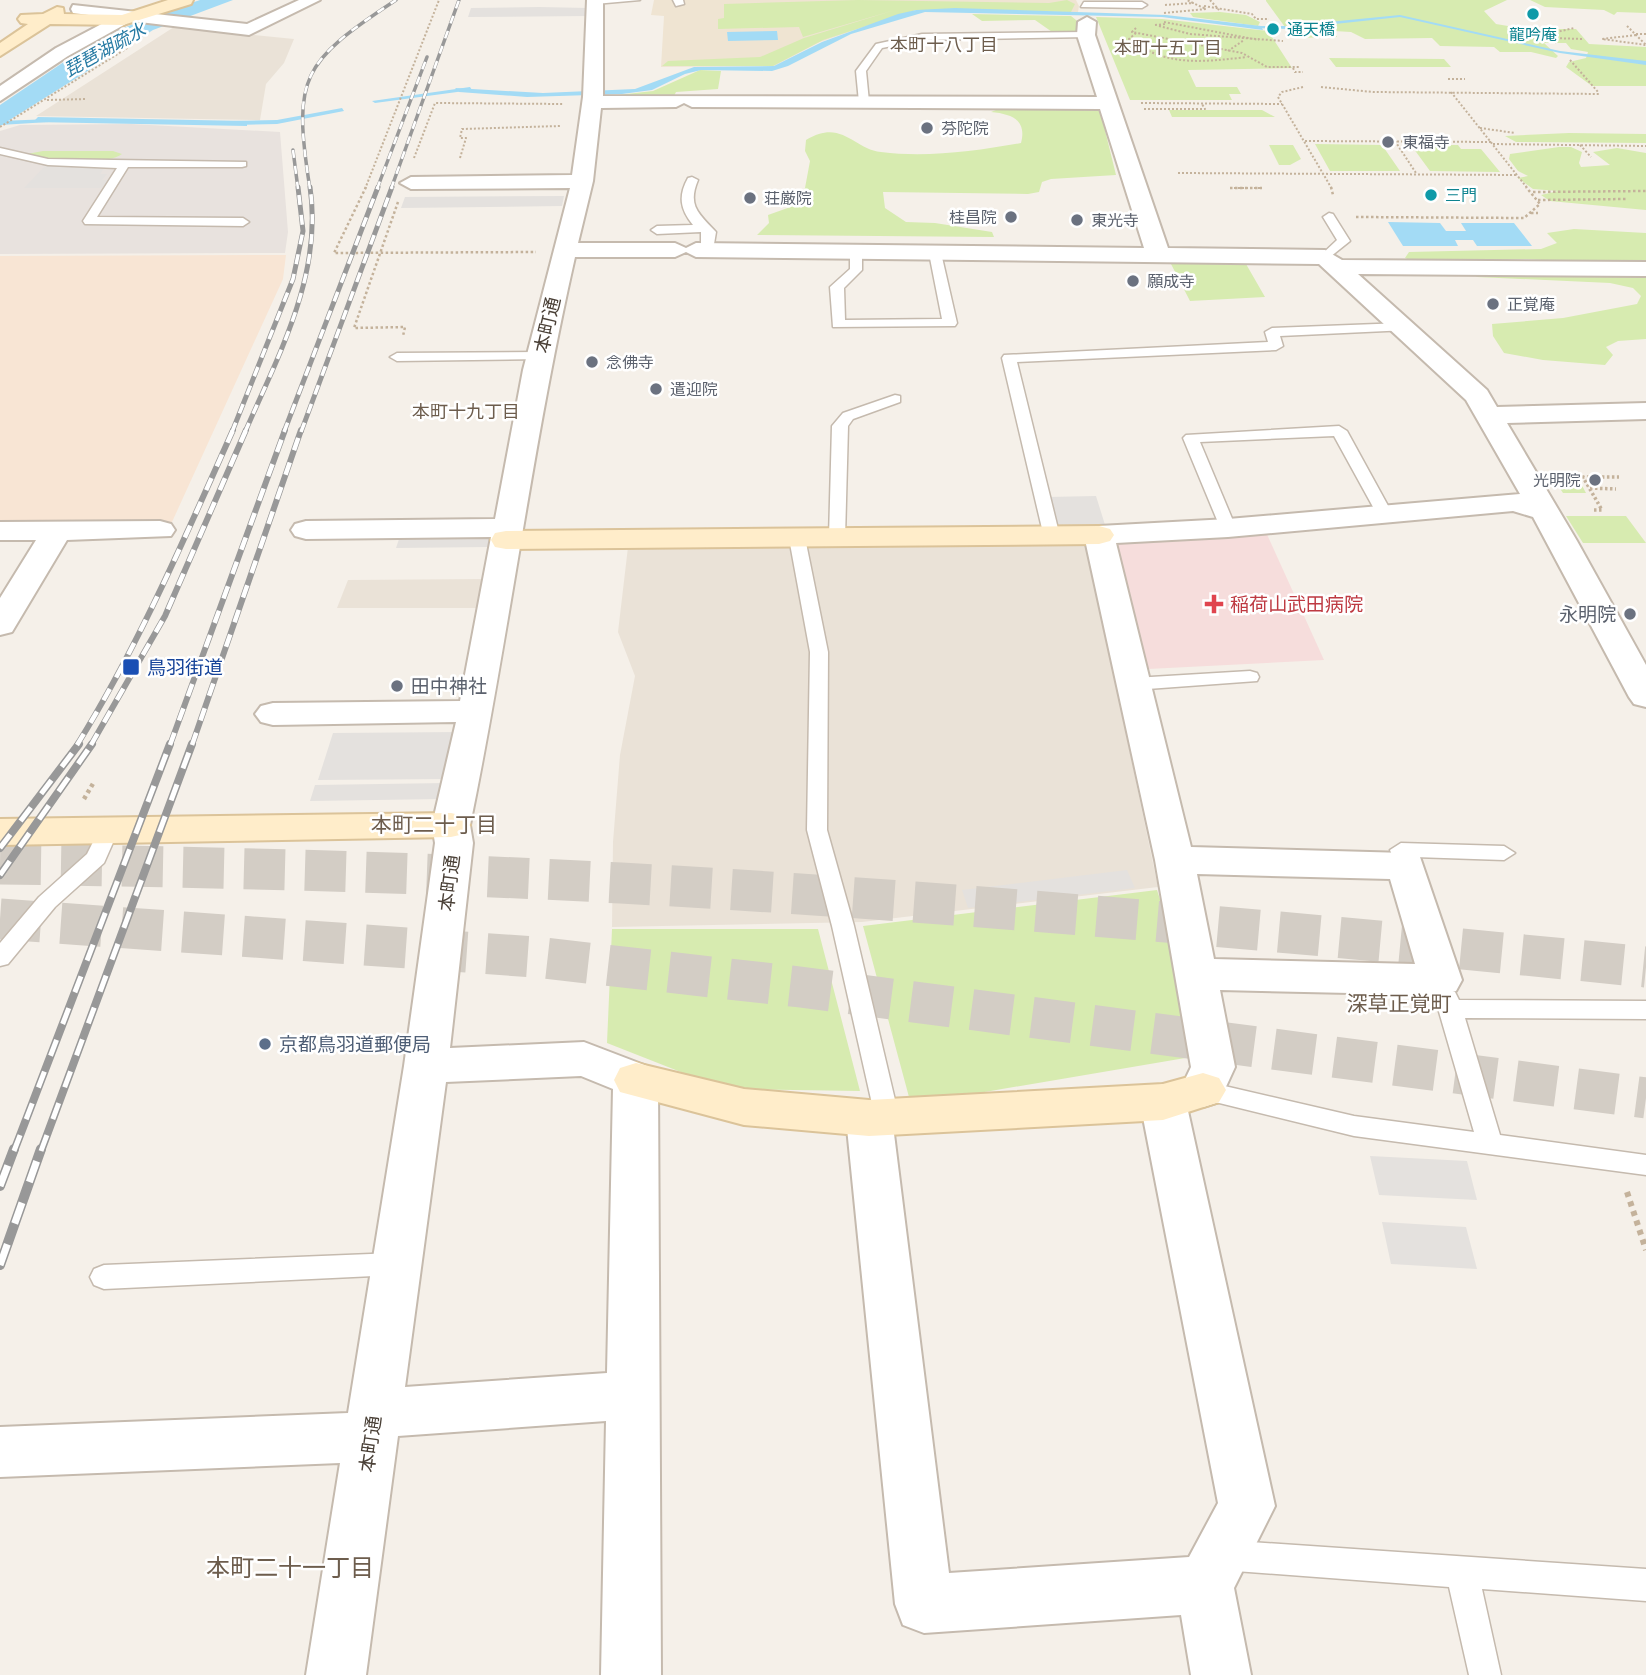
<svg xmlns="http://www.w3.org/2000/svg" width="1646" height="1675" font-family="'Titillium Web','Noto Sans JP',sans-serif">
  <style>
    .residential { fill: #eae2d7 }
    .commercial { fill: #f8e5d4 }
    .industrial { fill: #e8e2de }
    .education { fill: #efe4d2 }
    .medical { fill: #f6dddc }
    .green { fill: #d7ebb0 }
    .parking { fill: #e4e1de }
    .water { fill: #a3dbf5 }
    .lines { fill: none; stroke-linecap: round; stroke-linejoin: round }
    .stream { fill: #a3dbf5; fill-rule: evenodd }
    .highway-tunnel { stroke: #d3cdc5; stroke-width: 41; stroke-dasharray: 41 20; stroke-linecap: butt }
    .lane-casing { stroke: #c5baae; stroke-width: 3 }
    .street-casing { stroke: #c5baae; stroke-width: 4 }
    .secondary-casing { stroke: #dbc399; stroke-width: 4 }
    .path-far4 { stroke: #c4b29b; stroke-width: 2; stroke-dasharray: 2 2; stroke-linecap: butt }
    .path-far3 { stroke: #c4b29b; stroke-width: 2.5; stroke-dasharray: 2.5 2.5; stroke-linecap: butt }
    .path-far2 { stroke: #c4b29b; stroke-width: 3.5; stroke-dasharray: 2.5 2.5; stroke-linecap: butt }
    .path-far1 { stroke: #c4b29b; stroke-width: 4.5; stroke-dasharray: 3.5 3.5; stroke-linecap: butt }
    .path { stroke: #c4b29b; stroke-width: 6; stroke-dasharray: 5 5; stroke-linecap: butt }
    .lane { fill: #fff; fill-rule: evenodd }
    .street { fill: #fff; fill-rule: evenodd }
    .secondary { fill: #ffedca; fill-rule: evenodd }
    .rail-far4-casing { stroke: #989898; stroke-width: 3.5 }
    .rail-far3-casing { stroke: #989898; stroke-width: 5 }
    .rail-far2-casing { stroke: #989898; stroke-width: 6 }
    .rail-far1-casing { stroke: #989898; stroke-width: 8 }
    .rail-casing { stroke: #989898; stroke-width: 10 }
    .rail-far4 { stroke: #fff; stroke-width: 2.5; stroke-dasharray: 8; stroke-linecap: butt }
    .rail-far3 { stroke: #fff; stroke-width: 3.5; stroke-dasharray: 10; stroke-linecap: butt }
    .rail-far2 { stroke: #fff; stroke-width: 4.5; stroke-dasharray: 13; stroke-linecap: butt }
    .rail-far1 { stroke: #fff; stroke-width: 5; stroke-dasharray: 17; stroke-linecap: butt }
    .rail { stroke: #fff; stroke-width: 7; stroke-dasharray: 22; stroke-linecap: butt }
    .culture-dot { fill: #0f9aa8; stroke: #fff; stroke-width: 2.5 }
    .worship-dot { fill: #6b7280; stroke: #fff; stroke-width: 2.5 }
    .health-dot { fill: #e0444e; stroke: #fff; stroke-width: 2.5 }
    .transit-dot { fill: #1a4fb4; stroke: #fff; stroke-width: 2.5 }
    .service-dot { fill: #5c6f8a; stroke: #fff; stroke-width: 2.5 }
    .labels { text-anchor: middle; stroke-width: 5; stroke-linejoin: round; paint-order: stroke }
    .far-culture-label { font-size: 16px; fill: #0d838f; stroke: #fff; text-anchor: start }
    .far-worship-label { font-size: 16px; fill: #5b616d; stroke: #fff; text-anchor: start }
    .far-neighbourhood-label { font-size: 18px; fill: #6d5d4d; stroke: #fff }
    .far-water-label { font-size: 18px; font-style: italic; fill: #257aa3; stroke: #fff }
    .street-label { font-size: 19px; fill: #4a4037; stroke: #fff }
    .health-label { font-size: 19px; fill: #be3a42; stroke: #fff; text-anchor: start }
    .worship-label { font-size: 19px; fill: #5b616d; stroke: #fff; text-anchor: end }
    .transit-label { font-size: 19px; fill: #164399; stroke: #fff; text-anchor: start }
    .service-label { font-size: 19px; fill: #4e5e75; stroke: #fff; text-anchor: start }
    .neighbourhood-label { font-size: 21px; fill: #6d5d4d; stroke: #fff }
    .near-neighbourhood-label { font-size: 24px; fill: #6d5d4d; stroke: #fff }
  </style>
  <rect width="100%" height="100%" fill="#f5f0e9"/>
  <path class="residential" d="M 174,27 L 294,39 L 284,63 L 266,84 L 260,120 L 36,116 Z
    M 1086,543 L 1158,887 L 862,922 L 612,927 L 613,842 L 620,755 L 635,676 L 618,632 L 628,547 Z
    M 487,579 L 480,608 L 337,608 L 348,580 Z"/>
  <path class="commercial" d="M 286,255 L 283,279 L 172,522 L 0,521 L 0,256 Z"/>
  <path class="industrial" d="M 131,124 L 280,132 L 288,232 L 285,253 L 0,254 L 0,131 L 20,125 Z"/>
  <path class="education" d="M 654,0 L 1076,0 L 1079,6 L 1078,12 L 915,9 L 820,42 L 774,66 L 661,67 L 664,16 L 651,15 Z"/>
  <path class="medical" d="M 1265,530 L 1324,660 L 1148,669 L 1113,548 L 1117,541 Z"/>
  <path class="green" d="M 858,0 L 1049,3 L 1067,0 L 1075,4 L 1071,12 L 916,10 L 823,40 L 773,66 L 662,66 L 668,61 L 760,57 L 804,38 L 895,10 L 803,37 L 799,27 L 718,29 L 718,19 L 724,18 L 724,4 Z
    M 1507,0 L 1484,11 L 1496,24 L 1520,28 L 1529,34 L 1524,29 L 1576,29 L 1589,44 L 1646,47 L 1646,86 L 1592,86 L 1566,67 L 1569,62 L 1586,58 L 1588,52 L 1571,49 L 1566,43 L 1544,43 L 1558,56 L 1556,58 L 1531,52 L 1500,52 L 1494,47 L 1440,46 L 1432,38 L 1365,39 L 1351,32 L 1334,31 L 1337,37 L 1293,38 L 1266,1 L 1266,0 L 1646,0 L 1646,13 L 1617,12 L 1614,15 L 1604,10 L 1545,7 L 1530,0 Z
    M 1220,12 L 1246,15 L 1260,22 L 1258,26 L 1193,17 L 1190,13 Z
    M 972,14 L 1071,16 L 1081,24 L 1080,34 L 1055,34 L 1035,20 L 982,21 Z
    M 1096,17 L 1162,19 L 1268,31 L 1292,68 L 1188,70 L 1196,87 L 1237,87 L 1241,94 L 1229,94 L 1232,100 L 1130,100 Z
    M 1329,58 L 1444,59 L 1451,67 L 1336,67 Z
    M 700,70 L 721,71 L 718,89 L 676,92 L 674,96 L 609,96 L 653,91 Z
    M 996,110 L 1100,110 L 1116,175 L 1051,179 L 1042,182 L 1039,192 L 1028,194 L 883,192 L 885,208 L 906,222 L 935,223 L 992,232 L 994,237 L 757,235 L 769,223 L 768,215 L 796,205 L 805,188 L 810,161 L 805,151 L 806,140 C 842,118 853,149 881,152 C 926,158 976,151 1021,143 C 1027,120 1012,114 991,112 Z
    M 1169,110 L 1262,110 L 1275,117 L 1172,117 Z
    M 1569,133 L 1646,134 L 1646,143 L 1516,142 L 1505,136 Z
    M 1315,144 L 1382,145 L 1400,171 L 1330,171 Z
    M 1269,145 L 1293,145 L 1301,159 L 1290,165 L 1279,165 Z
    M 1411,145 L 1458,145 L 1461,149 L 1481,149 L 1500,172 L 1430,171 Z
    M 1559,147 L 1571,147 L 1582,152 L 1579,163 L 1581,167 L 1610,165 L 1593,152 L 1617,148 L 1646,153 L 1646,210 L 1550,201 L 1541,195 L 1558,191 L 1533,189 L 1518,178 L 1528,176 L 1518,171 L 1509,159 L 1510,154 Z
    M 43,151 L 113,151 L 122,154 C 105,167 48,159 27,154 Z
    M 1574,229 L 1646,233 L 1646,266 L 1525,259 L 1417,263 L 1405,258 L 1409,252 L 1541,249 L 1557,243 L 1547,233 Z
    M 1171,264 L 1246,264 L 1265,297 L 1190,301 Z
    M 1646,272 L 1646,339 L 1618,341 L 1606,347 L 1613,355 L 1605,365 L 1543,360 L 1504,353 L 1493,336 L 1492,324 L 1563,318 L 1637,304 L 1641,296 L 1633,288 L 1610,283 L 1477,277 L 1472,273 Z
    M 1566,474 L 1578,478 L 1586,493 L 1563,493 L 1551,475 Z
    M 1566,516 L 1626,516 L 1646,543 L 1583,543 Z
    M 1157,890 L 1173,939 L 1197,1056 L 973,1094 L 909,1097 L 863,926 Z
    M 612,929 L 818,929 L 860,1091 L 724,1089 L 607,1043 Z"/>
  <path class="parking" d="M 539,7 L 588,8 L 587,16 L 468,17 L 471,8 Z
    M 45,166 L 102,166 L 105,167 L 100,174 L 107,174 L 102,180 L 109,180 L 102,188 L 24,188 Z
    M 564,196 L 562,206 L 401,208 L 405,197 Z
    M 1096,496 L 1106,528 L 1056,529 L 1047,497 Z
    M 493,532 L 489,547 L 396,548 L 401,533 Z
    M 459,732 L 448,779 L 318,780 L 333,733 Z
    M 446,783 L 442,799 L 310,801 L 315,785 Z
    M 1127,870 L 1135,888 L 968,908 L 962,890 Z
    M 1370,1156 L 1467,1161 L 1477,1200 L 1379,1195 Z
    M 1382,1222 L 1466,1227 L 1477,1269 L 1391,1264 Z"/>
  <path class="water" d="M 200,0 L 233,0 L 153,30 L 0,126 L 0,105 L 89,45 L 139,21 Z
    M 955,8 L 1166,15 L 1261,26 L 1263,30 L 1162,17 L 925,12 L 851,34 L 788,66 L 772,71 L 701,70 L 685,74 L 652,90 L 622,94 L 527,97 L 459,92 L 455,88 L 543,93 L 635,89 L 694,67 L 774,66 L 822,42 L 898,14 L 916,10 Z
    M 777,31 L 778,40 L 728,41 L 727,32 Z
    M 38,117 L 247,121 L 247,126 L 33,122 Z
    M 1388,222 L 1440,223 L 1446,231 L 1466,231 L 1461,223 L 1514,223 L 1532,246 L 1477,246 L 1473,240 L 1455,240 L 1458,246 L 1403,246 Z"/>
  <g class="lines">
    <path class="stream" d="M 1400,15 L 1560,51 L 1646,61 L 1646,65 L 1560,53 L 1400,17 L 1288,29 L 1249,28 L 1247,27 L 1249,26 L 1288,26 Z
      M 470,87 L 472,90 L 375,103 L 372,101 Z
      M 342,108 L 344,111 L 277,124 L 233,125 L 230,123 L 233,121 L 277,120 Z
      M 51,119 L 49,122 L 0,125 L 0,121 Z"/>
    <path class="highway-tunnel" d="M 0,864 C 207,867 414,872 621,883 C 964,902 1305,933 1646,967
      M 0,919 L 535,957 L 800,987 L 1646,1098"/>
    <g class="lane-casing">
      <path id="lane" d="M 591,0 L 640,0 L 595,4 Z
        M 673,0 L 683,0 L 684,4 L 676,6 Z
        M 1084,2 L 1142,2 L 1147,5 L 1142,8 L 1081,7 Z
        M 1086,32 L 1089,37 L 922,40 L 882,48 L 866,71 L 869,102 L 864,105 L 859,102 L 856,71 L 876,44 L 922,34 Z
        M 0,148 L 48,159 L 246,162 L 246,166 L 242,167 L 128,167 L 97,217 L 243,218 L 249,222 L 243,226 L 85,224 L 83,221 L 117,168 L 48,165 L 0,154 Z
        M 692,177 L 698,180 C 687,206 699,214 716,232 L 713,250 L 707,254 L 701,250 L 701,232 L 657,234 L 651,230 L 657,226 L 693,225 C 680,209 678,196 688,178 Z
        M 1329,213 L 1333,214 L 1350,241 L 1325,261 L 1319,257 L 1337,240 L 1323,217 Z
        M 856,249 L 862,253 L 862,270 L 844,288 L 845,320 L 942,319 L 929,253 L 935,249 L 941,253 L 957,323 L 955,326 L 833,327 L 830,287 L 850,269 L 850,253 Z
        M 1403,323 L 1408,324 L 1408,330 L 1280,336 L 1283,346 L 1276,350 L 1017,362 L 1060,537 L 1052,542 L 1044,537 L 1002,358 L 1004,355 L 1268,342 L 1265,332 L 1272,328 Z
        M 539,352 L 546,356 L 544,359 L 397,361 L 390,357 L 397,353 Z
        M 895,395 L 900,396 L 900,402 L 853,419 L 848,426 L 845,538 L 837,543 L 831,542 L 829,538 L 832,426 L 843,413 Z
        M 1339,426 L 1347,431 L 1392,513 L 1390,516 L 1378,516 L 1334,436 L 1200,442 L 1236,528 L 1234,532 L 1222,532 L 1183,438 L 1186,435 Z
        M 797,533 L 805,538 L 828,652 L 827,830 L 854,926 L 899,1117 L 896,1124 L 887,1127 L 878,1124 L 875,1117 L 832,926 L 807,830 L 810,652 L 789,538 Z
        M 1250,671 L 1257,673 L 1259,677 L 1257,681 L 1134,690 L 1125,684 L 1134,678 Z
        M 109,822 L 119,829 L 104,863 L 55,907 L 8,964 L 0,966 L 0,943 L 39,897 L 87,854 L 102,824 Z
        M 1401,843 L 1504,846 L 1515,853 L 1504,860 L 1414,857 L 1417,866 L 1414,871 L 1398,871 L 1390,850 Z
        M 1447,990 L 1455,992 L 1459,1000 L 1646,1001 L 1646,1019 L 1465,1018 L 1500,1135 L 1646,1155 L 1646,1175 L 1354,1136 L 1203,1099 L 1194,1097 L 1191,1090 L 1194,1083 L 1203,1081 L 1354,1116 L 1474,1132 L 1435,998 L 1439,992 Z
        M 395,1253 L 405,1256 L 409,1264 L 405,1272 L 395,1275 L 104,1289 L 94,1285 L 90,1277 L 94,1269 L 104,1265 Z
        M 1222,1540 L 1646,1569 L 1646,1601 L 1482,1589 L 1501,1675 L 1469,1675 L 1449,1587 L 1222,1570 L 1211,1566 L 1206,1555 L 1211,1544 Z"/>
    </g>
    <g class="street-casing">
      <path id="street" d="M 299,0 L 320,0 L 249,35 L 131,21 L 68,56 L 0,101 L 0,86 L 56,48 L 113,18 L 73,13 L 71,9 L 73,5 L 247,24 Z
        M 587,0 L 603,0 L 603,96 L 1097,97 L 1077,35 L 1078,22 L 1087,17 L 1096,22 L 1095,35 L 1168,248 L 1325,250 L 1342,260 L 1646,262 L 1646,276 L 1358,274 L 1487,390 L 1497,407 L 1646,403 L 1646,419 L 1507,423 L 1577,541 L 1646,665 L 1646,707 L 1634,704 L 1629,697 L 1533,517 L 1513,511 L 1228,537 L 1116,543 L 1191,847 L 1406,853 L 1420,857 L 1462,980 L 1456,991 L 1441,995 L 1220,990 L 1235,1067 L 1219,1102 L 1203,1107 L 1187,1102 L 1180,1090 L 1191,1067 L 1155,860 L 1084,535 L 1088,529 L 1099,526 L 1228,519 L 1520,494 L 1466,400 L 1319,264 L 696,257 L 686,252 L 675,257 L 575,257 C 532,445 509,636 470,825 L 473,843 L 450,1048 L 584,1042 L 652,1068 L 658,1080 L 661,1675 L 601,1675 L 606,1421 L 398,1436 L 366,1675 L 306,1675 L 340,1463 L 0,1477 L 0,1427 L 348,1413 L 404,1066 L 435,843 L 432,825 L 456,722 L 273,725 L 261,722 L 255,714 L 261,706 L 273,703 L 460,701 L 491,537 L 306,539 L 295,536 L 291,530 L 295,524 L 306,521 L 495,519 L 523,370 L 570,188 L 411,189 L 400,183 L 411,177 L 572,175 L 583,97 ZM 684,103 L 692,107 L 1100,109 L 1144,248 L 696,243 L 686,248 L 675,243 L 578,243 L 593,181 L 601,108 L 676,107 ZM 1197,874 L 1390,879 L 1415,964 L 1214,959 ZM 581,1076 L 613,1089 L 607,1373 L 405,1387 L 446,1082 Z
        M 160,521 L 171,524 L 175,530 L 171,536 L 67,540 L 12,632 L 0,635 L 0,598 L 36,540 L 0,540 L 0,522 Z
        M 1163,1084 L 1179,1090 L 1186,1102 L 1275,1506 L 1234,1588 L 1251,1675 L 1191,1675 L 1181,1615 L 924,1633 L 903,1625 L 895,1604 L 846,1118 L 853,1105 L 869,1100 L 885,1105 L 892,1118 L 949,1573 L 1189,1557 L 1218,1503 L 1140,1102 L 1147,1090 Z"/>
    </g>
    <g class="secondary-casing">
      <path id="secondary" d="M 168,0 L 193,0 L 191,4 L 123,25 L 50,24 L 0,56 L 0,43 L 28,24 L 21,23 L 18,19 L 21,15 L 43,14 L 57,7 L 63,8 L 64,14 L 122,15 Z
        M 1099,526 L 1110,529 L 1114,535 L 1110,541 L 1099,544 L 506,549 L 495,547 L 491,540 L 495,533 L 506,531 Z
        M 451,813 L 464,816 L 470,825 L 464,834 L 451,837 L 0,845 L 0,819 Z
        M 636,1063 L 744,1089 L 869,1100 L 1163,1084 L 1203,1073 L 1219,1078 L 1226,1090 L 1219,1102 L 1163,1120 L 869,1136 L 744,1125 L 620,1092 L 614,1080 L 620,1068 Z"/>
    </g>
    <path class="path-far4" d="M 1210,0 L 1219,10
      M 1165,5 L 1193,3 L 1187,0
      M 1204,6 L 1252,14 L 1256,19 L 1269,19
      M 1164,13 L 1206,9 L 1193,3
      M 1164,22 L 1259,40
      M 1155,25 L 1166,24
      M 1159,26 L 1190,34 L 1283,41
      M 1627,26 L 1646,45
      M 1136,28 L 1132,32 L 1242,53 L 1267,67 L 1300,67
      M 1546,28 L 1557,44
      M 1136,33 L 1129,39 C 1166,67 1203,62 1247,57
      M 1548,34 L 1574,28
      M 1636,34 L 1646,34
      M 1636,35 L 1602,39 L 1646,45
      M 1552,38 L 1583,39
      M 1228,51 L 1244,40
      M 1570,60 L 1599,93
      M 1293,68 L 1295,72 L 1303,72
      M 1448,79 L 1465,79
      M 1303,87 L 1282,92 L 1278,97 L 1332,189
      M 1321,87 L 1373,92 L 1600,94
      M 1451,92 L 1528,189
      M 47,100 L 87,99
      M 1141,103 L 1282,104
      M 1144,109 L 1205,109 L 1202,104
      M 0,127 L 129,47
      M 1480,128 L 1515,133
      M 1305,141 L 1493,142
      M 1395,141 L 1416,173
      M 1493,144 L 1646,146
      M 1580,145 L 1591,157
      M 414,158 L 435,103 L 563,104
      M 460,158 L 466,138 L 460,138 L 462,129 L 560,126
      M 1178,173 L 1518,175
      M 1230,188 L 1262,188
      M 365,189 L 439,0"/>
    <path class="path-far3" d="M 366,187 L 334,253 L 536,252
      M 1331,187 L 1333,195
      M 1230,188 L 1262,188
      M 1533,192 L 1646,191
      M 1538,200 L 1626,199
      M 398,202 L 354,328 L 405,327 L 403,336
      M 1531,213 L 1538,213
      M 1356,217 L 1524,218 L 1540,204 L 1526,187"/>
    <path class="path-far2" d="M 1590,488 L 1616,489
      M 1594,510 L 1602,510 L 1583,477 L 1619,477"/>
    <path class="path-far1" d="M 84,799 L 94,782"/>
    <path class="path" d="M 1627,1192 L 1646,1250"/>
    <use href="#lane" class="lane"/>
    <use href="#street" class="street"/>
    <use href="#secondary" class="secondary"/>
    <g class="rail-far4-casing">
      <path id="rail-far4" d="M 293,150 L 298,189
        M 310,189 C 292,76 302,62 396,0
        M 377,189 L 427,57
        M 391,189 L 459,0"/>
    </g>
    <g class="rail-far3-casing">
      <path id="rail-far3" d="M 232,432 L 293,279 L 303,231 L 298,187
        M 245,432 C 279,354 323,274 310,187
        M 284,432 L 378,187
        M 301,432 L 392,187"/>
    </g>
    <g class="rail-far2-casing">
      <path id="rail-far2" d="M 77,745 C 139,645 185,537 233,430
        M 91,745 L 165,616 L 246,430
        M 170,745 L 285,430
        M 192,745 L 301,430"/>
    </g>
    <g class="rail-far1-casing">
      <path id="rail-far1" d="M 0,848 L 79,744
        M 0,875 L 92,744
        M 14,1151 L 170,744
        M 41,1151 L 192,744"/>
    </g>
    <g class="rail-casing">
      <path id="rail" d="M 0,1186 L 14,1149
        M 0,1265 L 41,1149"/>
    </g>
    <use href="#rail-far4" class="rail-far4"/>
    <use href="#rail-far3" class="rail-far3"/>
    <use href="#rail-far2" class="rail-far2"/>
    <use href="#rail-far1" class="rail-far1"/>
    <use href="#rail" class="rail"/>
  </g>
  <g class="culture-dot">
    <circle cx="1533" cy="14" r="7"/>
    <circle cx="1273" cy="29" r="7"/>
    <circle cx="1431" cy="195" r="7"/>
  </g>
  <g class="worship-dot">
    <circle cx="927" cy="128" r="7"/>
    <circle cx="1388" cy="142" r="7"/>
    <circle cx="750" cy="198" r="7"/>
    <circle cx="1011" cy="217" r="7"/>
    <circle cx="1077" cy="220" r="7"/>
    <circle cx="1133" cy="281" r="7"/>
    <circle cx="1493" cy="304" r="7"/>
    <circle cx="592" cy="362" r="7"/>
    <circle cx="656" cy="389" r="7"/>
    <circle cx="1595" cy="480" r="7"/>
    <circle cx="1630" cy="614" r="7"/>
    <circle cx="397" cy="686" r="7"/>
  </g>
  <path class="health-dot" d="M1210.5 593.5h7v7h7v7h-7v7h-7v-7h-7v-7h7z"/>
  <rect class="transit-dot" x="122" y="658" width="18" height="18" rx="3.5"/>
  <circle class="service-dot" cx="265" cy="1044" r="7"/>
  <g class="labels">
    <g class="far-culture-label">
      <text x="1287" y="35">通天橋</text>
      <text x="1533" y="40" text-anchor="middle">龍吟庵</text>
      <text x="1445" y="201">三門</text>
    </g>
    <g class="far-worship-label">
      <text x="941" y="134">芬陀院</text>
      <text x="1402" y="148">東福寺</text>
      <text x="764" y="204">荘厳院</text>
      <text x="997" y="223" text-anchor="end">桂昌院</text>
      <text x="1091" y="226">東光寺</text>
      <text x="1147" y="287">願成寺</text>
      <text x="1507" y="310">正覚庵</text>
      <text x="606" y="368">念佛寺</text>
      <text x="670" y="395">遣迎院</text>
      <text x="1581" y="486" text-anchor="end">光明院</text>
    </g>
    <g class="far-neighbourhood-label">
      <text x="944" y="51">本町十八丁目</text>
      <text x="1168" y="54">本町十五丁目</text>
      <text x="466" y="418">本町十九丁目</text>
    </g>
    <g class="far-water-label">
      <text transform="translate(105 50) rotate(-29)" y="6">琵琶湖疏水</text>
    </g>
    <g class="street-label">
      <text transform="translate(547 325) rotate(-77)" y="7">本町通</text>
      <text transform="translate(449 883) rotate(-83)" y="7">本町通</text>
      <text transform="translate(370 1444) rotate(-82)" y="7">本町通</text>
    </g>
    <g class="health-label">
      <text x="1230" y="611">稲荷山武田病院</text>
    </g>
    <g class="worship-label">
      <text x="1616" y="621">永明院</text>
      <text x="411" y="693" text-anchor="start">田中神社</text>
    </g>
    <g class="transit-label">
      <text x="147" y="674">鳥羽街道</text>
    </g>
    <g class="service-label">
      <text x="279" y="1051">京都鳥羽道郵便局</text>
    </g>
    <g class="neighbourhood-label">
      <text x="434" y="832">本町二十丁目</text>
      <text x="1399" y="1011">深草正覚町</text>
    </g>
    <g class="near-neighbourhood-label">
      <text x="290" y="1576">本町二十一丁目</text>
    </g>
  </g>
</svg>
